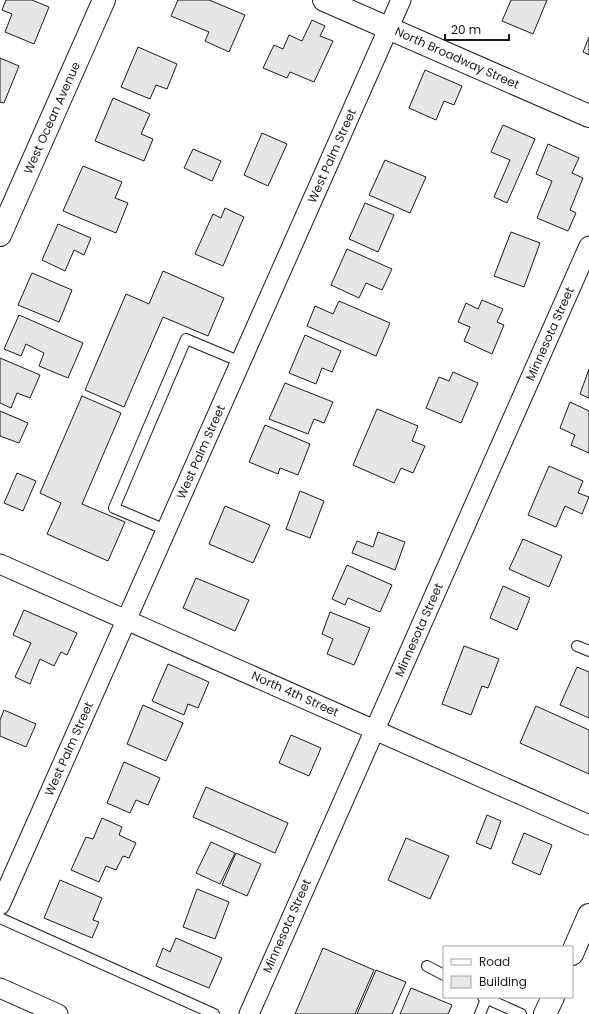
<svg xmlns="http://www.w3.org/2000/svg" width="589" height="1014" font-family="Poppins,sans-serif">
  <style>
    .building { fill: #e6e6e6; stroke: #1a1a1a }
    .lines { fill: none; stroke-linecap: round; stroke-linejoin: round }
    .lane-casing { stroke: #1a1a1a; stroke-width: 12 }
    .street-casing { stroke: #1a1a1a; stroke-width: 21 }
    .secondary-casing { stroke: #1a1a1a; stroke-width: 24 }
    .primary-casing { stroke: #1a1a1a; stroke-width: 24 }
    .lane { stroke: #fff; stroke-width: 10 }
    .street { stroke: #fff; stroke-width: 19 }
    .secondary { stroke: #fff; stroke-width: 22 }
    .primary { stroke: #fff; stroke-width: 22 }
    .labels { text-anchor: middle; stroke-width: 3; stroke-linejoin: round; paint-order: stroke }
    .street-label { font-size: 12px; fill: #1a1a1a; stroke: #fff }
  </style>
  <rect width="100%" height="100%" fill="#fff"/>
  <path class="building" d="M 6,0 L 32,0 L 49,7 L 34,44 L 5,32 L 12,14 L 2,10 Z
    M 178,0 L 209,0 L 245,15 L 229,52 L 205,41 L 209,32 L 171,16 Z
    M 511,0 L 547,0 L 533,34 L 502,21 Z
    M 312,20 L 325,26 L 320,36 L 333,41 L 314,82 L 290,72 L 287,78 L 263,68 L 274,45 L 283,49 L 289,35 L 302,41 Z
    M 589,37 L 589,55 L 583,52 Z
    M 138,47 L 177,64 L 167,89 L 156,85 L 150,99 L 121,87 Z
    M 0,58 L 19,66 L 4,103 L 0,102 Z
    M 425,70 L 462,86 L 454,105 L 444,101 L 436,120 L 409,108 Z
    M 113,98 L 150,114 L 141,134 L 153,139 L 144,161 L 95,141 Z
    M 503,125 L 535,139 L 507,203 L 494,197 L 510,160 L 491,152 Z
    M 262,133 L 287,144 L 268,186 L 244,175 Z
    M 548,144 L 579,158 L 572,173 L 583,178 L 570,210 L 576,213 L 568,231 L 537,218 L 552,181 L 536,174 Z
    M 193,149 L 221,161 L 212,181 L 184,168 Z
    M 385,160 L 426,177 L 410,213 L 369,195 Z
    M 83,166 L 122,182 L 115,198 L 128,203 L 116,233 L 63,211 Z
    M 365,203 L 394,215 L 378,252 L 349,239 Z
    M 225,208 L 244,217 L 223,266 L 195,254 L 213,214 L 221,218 Z
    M 58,224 L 91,238 L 84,255 L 74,250 L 65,271 L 42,260 Z
    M 511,232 L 540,243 L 524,287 L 494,276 Z
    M 347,249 L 392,269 L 382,290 L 366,283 L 359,298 L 331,285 Z
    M 163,271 L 224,298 L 208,336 L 163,317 L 124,407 L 85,390 L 126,294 L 149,304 Z
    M 32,273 L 72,290 L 59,322 L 18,305 Z
    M 482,300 L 503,309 L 497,322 L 504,325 L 492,354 L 464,341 L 470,327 L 458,322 L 466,303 L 478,309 Z
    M 339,301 L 390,323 L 376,356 L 307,326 L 315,306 L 333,314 Z
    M 19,315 L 83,343 L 68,378 L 39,366 L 44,353 L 26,344 L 21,356 L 4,349 Z
    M 305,335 L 341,351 L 332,372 L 322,368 L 316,384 L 289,373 Z
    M 0,358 L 40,375 L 30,398 L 17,393 L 11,408 L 0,403 Z
    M 589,369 L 589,398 L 580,394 Z
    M 453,372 L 478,383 L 461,423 L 426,408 L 439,377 L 449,381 Z
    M 285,383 L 333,402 L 324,423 L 314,419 L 308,434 L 269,419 Z
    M 82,396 L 121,413 L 82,504 L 125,522 L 108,561 L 47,534 L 61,503 L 40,493 Z
    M 570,402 L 589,411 L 589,453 L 571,445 L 575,435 L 560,428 Z
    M 377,409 L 418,426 L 412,441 L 425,446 L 413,473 L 401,468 L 394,483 L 353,465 Z
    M 0,411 L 28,423 L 19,443 L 0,436 Z
    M 265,425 L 310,444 L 298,475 L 280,468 L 278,474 L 249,462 Z
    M 549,466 L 583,481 L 578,493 L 589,497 L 582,514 L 565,506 L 556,527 L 528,515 Z
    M 17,473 L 36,481 L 23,511 L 4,503 Z
    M 300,491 L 324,501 L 310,538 L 286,529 Z
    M 225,506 L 270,525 L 253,563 L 209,544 Z
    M 378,532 L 405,542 L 395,570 L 352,553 L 357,541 L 373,547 Z
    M 523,539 L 562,556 L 549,587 L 509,569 Z
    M 347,565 L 392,585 L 380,612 L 348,598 L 345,605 L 332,599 Z
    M 196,578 L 249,600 L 235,631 L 183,608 Z
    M 503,586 L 530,598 L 517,630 L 490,618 Z
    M 24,610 L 77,633 L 67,655 L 61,652 L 54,666 L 40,659 L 30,684 L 15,677 L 31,643 L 13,635 Z
    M 330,612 L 370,628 L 354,665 L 327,654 L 333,639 L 322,634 Z
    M 464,646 L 499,659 L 488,688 L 482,686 L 471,715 L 442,704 Z
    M 168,664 L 209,682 L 198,708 L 188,704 L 184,715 L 152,701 Z
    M 577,667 L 589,672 L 589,718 L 560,705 Z
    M 143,705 L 183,723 L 166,761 L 127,744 Z
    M 536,706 L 589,730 L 589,774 L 520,743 Z
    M 4,710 L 36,724 L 26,747 L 0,736 L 0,720 Z
    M 291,735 L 321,748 L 309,776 L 279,763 Z
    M 124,762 L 160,778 L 148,805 L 136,800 L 130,813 L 107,803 Z
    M 206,787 L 288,823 L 275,853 L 193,817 Z
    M 487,815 L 501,821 L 491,849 L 476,843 Z
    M 102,818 L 122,827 L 119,835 L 136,843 L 129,858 L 123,856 L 116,870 L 106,866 L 99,882 L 71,870 L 86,837 L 93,839 Z
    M 524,833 L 552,845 L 540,875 L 512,863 Z
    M 406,838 L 449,856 L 430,899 L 388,880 Z
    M 211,842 L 235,853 L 220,884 L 196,873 Z
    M 236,853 L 261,864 L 247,896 L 222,885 Z
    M 60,880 L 102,898 L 93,920 L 99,922 L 92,938 L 44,918 Z
    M 197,889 L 229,902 L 215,939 L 183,927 Z
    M 176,938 L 222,958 L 209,988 L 156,966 L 163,948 L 170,952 Z
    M 323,948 L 374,970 L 355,1014 L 295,1014 Z
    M 376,970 L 406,982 L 392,1014 L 357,1014 Z
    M 411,988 L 452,1005 L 448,1014 L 400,1014 Z"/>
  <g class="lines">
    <g class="lane-casing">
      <path id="lane" d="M 166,530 L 114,508 L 186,339 L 241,362
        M 577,646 L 589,651
        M 0,918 L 214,1014
        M 427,966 L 444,975
        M 483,997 L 521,1014
        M 480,1014 L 486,999"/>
    </g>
    <g class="street-casing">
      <path id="street" d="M 0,564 L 589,825
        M 0,905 L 401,0
        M 0,988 L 58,1014
        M 249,1014 L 589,246"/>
    </g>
    <g class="secondary-casing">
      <path id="secondary" d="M 324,0 L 589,116
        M 0,235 L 104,0"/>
    </g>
    <g class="primary-casing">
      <path id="primary" d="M 572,954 L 589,915
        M 545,1014 L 553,997"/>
    </g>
    <use href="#lane" class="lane"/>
    <use href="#street" class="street"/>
    <use href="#secondary" class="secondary"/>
    <use href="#primary" class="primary"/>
  </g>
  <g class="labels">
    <g class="street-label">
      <text transform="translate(457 58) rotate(24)" y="4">North Broadway Street</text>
      <text transform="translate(52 118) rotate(-66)" y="4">West Ocean Avenue</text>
      <text transform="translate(332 156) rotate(-66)" y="4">West Palm Street</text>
      <text transform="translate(550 334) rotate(-66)" y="4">Minnesota Street</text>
      <text transform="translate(201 452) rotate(-66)" y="4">West Palm Street</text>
      <text transform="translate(419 630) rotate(-66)" y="4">Minnesota Street</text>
      <text transform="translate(295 694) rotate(24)" y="4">North 4th Street</text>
      <text transform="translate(69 749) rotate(-66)" y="4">West Palm Street</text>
      <text transform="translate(287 926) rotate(-66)" y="4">Minnesota Street</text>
    </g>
  </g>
  <rect x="443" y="946" width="130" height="52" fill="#ffffff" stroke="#a3a3a3"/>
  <rect x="451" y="959" width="20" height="6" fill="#ffffff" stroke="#a3a3a3"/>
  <text x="479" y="966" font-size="12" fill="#1a1a1a">Road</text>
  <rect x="451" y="976" width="20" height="12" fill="#e6e6e6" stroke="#a3a3a3"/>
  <text x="479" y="986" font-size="12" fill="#1a1a1a">Building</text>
  <path d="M445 34v6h64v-6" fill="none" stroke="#1a1a1a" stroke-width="2"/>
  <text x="451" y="34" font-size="12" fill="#1a1a1a" stroke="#ffffff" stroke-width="3" paint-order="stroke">20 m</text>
</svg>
